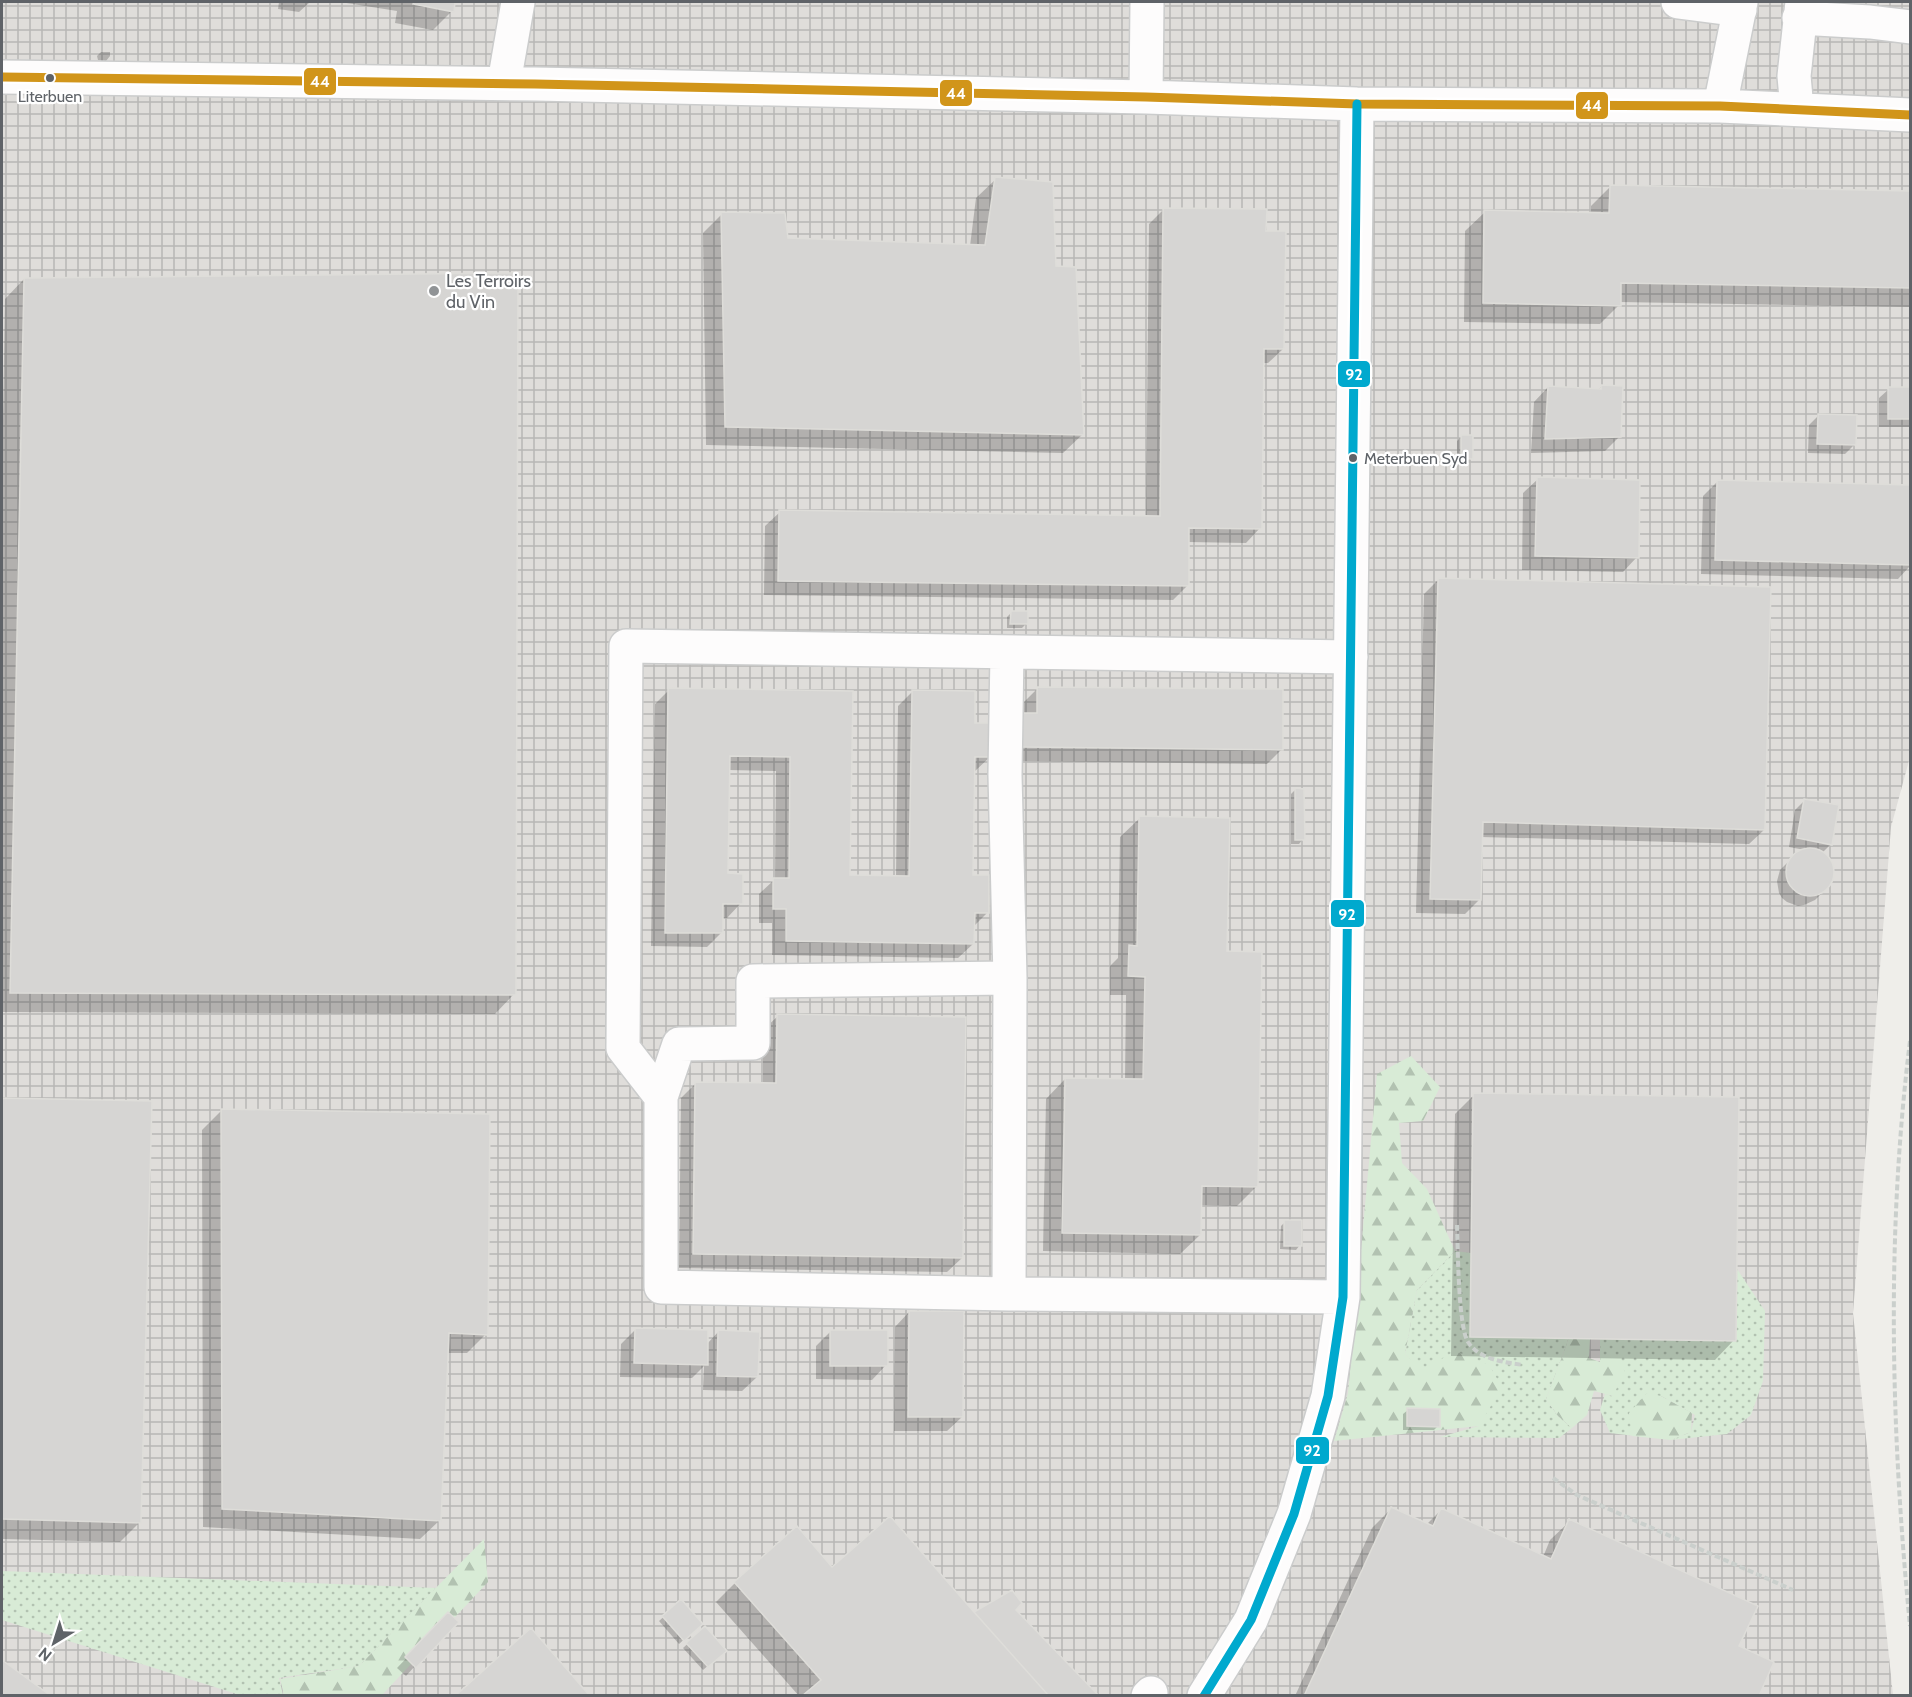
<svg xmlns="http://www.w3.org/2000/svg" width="1912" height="1697" font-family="Cabin,sans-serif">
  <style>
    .industrial { fill: url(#industrial-grid) }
    .grass { fill: url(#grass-dots) }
    .forest { fill: url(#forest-firs) }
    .shadow { fill: #0003 }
    .building { fill: #d6d5d3; stroke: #deddd9; stroke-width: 1.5 }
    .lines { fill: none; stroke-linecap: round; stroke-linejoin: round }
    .minor-casing { stroke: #cbcccc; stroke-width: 36 }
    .path { stroke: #cacfcc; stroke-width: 4; stroke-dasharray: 6 3; stroke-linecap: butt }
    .minor { stroke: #fdfcfc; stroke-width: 33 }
    .bus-1-casing { stroke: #fff; stroke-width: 14 }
    .bus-2-casing { stroke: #fff; stroke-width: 14 }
    .bus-1 { stroke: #d1951a; stroke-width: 9 }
    .bus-2 { stroke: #00a9ce; stroke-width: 9 }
    .bus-dot { fill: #5f6368; stroke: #fff; stroke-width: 2 }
    .poi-dot { fill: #919496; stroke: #fff; stroke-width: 2 }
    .labels { text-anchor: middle; stroke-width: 4.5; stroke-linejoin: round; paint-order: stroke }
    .bus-label { font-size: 16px; fill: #5f6368; stroke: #fff }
    .poi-label { font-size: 18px; fill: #5f6368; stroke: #fff; text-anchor: start }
    .line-badge { stroke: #fff; stroke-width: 2 }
    .badge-label { font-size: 16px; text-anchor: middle; font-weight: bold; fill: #fff }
  </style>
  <defs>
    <pattern id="industrial-grid" width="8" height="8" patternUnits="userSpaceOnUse" patternTransform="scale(1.5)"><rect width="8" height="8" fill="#dfddda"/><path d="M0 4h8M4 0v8" fill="none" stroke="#b8b7b5"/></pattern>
    <pattern id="grass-dots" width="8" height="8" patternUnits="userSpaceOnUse" patternTransform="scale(1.5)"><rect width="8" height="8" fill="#d8ebd6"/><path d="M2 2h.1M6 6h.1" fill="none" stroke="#b2c2b1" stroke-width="1.8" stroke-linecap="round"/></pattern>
    <pattern id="forest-firs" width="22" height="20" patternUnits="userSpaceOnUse" patternTransform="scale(1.5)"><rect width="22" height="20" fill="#d8ebd6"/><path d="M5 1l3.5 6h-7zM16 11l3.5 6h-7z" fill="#b2c2b1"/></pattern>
  </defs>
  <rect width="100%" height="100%" fill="#efeeea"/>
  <path class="industrial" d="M 2,2 L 1910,2 L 1910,757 L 1891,827 L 1853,1313 L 1893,1695 L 2,1696 Z"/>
  <path class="grass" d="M 1455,1251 L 1471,1253 L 1470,1337 L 1569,1338 L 1546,1399 L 1558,1416 L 1572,1428 L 1559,1438 L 1440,1437 L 1479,1426 L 1405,1354 L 1417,1290 Z
    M 1737,1269 L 1765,1311 L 1763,1381 L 1751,1415 L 1727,1434 L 1671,1440 L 1691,1432 L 1695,1415 L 1661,1396 L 1635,1436 L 1610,1433 L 1600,1410 L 1605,1394 L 1613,1396 L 1600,1362 L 1600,1339 L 1735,1341 Z
    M 2,1571 L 436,1588 L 359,1666 L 279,1678 L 283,1695 L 240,1695 L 2,1620 Z"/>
  <path class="forest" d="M 1411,1056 L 1440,1087 L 1423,1121 L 1399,1123 L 1402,1163 L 1427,1189 L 1455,1251 L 1417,1290 L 1405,1354 L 1423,1370 L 1455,1351 L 1489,1365 L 1502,1387 L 1479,1426 L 1334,1441 L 1348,1393 L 1377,1074 Z
    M 1569,1338 L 1590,1339 L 1589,1358 L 1600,1362 L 1613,1356 L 1625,1371 L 1613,1396 L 1594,1391 L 1587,1415 L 1572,1428 L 1558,1416 L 1546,1399 Z
    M 1647,1393 L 1661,1396 L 1692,1413 L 1691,1432 L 1671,1440 L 1632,1436 L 1629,1413 Z
    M 484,1539 L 488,1582 L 382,1695 L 284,1695 L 280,1679 L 359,1666 Z"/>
  <path class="shadow" d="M 279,2 L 310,2 L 299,12 L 278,9 Z
    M 340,2 L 454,2 L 452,11 L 433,30 L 395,23 L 397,11 Z
    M 101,52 L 110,52 L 110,56 L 106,61 L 98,60 L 97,56 Z
    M 996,179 L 1055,267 L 1083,434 L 1063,453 L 706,445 L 703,233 L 722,214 L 787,240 L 970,246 L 976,198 Z
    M 1610,187 L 1910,192 L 1910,307 L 1619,302 L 1619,305 L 1600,324 L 1464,322 L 1465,231 L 1485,212 L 1591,214 L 1591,206 Z
    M 1164,209 L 1265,232 L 1283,349 L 1268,363 L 1262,363 L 1260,528 L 1246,543 L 1187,542 L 1187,586 L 1173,600 L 764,595 L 765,526 L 780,512 L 1146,517 L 1149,224 Z
    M 24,279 L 514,994 L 495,1014 L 2,1012 L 2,479 L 5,299 Z
    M 1602,386 L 1619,437 L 1605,451 L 1531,453 L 1534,402 L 1548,387 L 1598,390 Z
    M 1889,389 L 1910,389 L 1910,427 L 1879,427 L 1879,398 Z
    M 1819,415 L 1854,445 L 1845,454 L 1808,453 L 1809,425 Z
    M 1462,436 L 1471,458 L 1467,463 L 1457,462 L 1457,441 Z
    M 1538,479 L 1637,557 L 1623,572 L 1522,570 L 1523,493 Z
    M 1717,482 L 1910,486 L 1910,566 L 1898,579 L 1701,574 L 1703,496 Z
    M 1439,579 L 1764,830 L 1749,844 L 1481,837 L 1479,900 L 1465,914 L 1416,913 L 1424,594 Z
    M 1011,613 L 1026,624 L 1022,628 L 1007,628 L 1007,617 Z
    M 1038,688 L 1281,750 L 1267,764 L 1009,761 L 1009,729 L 1023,715 L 1023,703 Z
    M 669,690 L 851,692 L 848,877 L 896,878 L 898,706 L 913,691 L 973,724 L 990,757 L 975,771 L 973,771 L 971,877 L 987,913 L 973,927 L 973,944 L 958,958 L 772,955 L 772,923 L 759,923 L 759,894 L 775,879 L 776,771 L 728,770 L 727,875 L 741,903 L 727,918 L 721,918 L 721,933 L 707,947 L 651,946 L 655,704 Z
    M 1295,790 L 1303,839 L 1299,844 L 1291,844 L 1291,794 Z
    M 1805,800 L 1831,844 L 1822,853 L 1833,868 L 1833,874 L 1832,879 L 1825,890 L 1815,900 L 1804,905 L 1798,906 L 1787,902 L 1782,898 L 1779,893 L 1777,881 L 1780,870 L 1795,855 L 1805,850 L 1789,847 L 1795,810 Z
    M 1140,818 L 1225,952 L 1257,1186 L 1237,1206 L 1200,1205 L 1200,1235 L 1180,1254 L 1043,1251 L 1046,1099 L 1065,1079 L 1125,1080 L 1126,995 L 1110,995 L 1110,966 L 1118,958 L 1120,837 Z
    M 778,1016 L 962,1258 L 947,1272 L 679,1268 L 681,1098 L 696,1083 L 763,1084 L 763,1030 Z
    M 1474,1095 L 1734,1340 L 1715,1360 L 1451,1356 L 1455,1114 Z
    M 2,1099 L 150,1103 L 139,1523 L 120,1542 L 2,1539 Z
    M 222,1110 L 486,1334 L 467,1353 L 446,1353 L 440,1520 L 420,1539 L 203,1527 L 202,1130 Z
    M 1285,1222 L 1300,1245 L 1296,1250 L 1280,1249 L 1281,1226 Z
    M 909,1312 L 962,1417 L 947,1431 L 894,1431 L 895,1327 Z
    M 636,1329 L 707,1344 L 719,1331 L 757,1377 L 742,1391 L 703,1390 L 704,1366 L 692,1378 L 620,1377 L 621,1344 Z
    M 831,1331 L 886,1365 L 872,1380 L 816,1379 L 816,1346 Z
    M 1408,1410 L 1438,1426 L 1434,1430 L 1403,1430 L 1403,1414 Z
    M 1391,1509 L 1426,1525 L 1441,1510 L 1543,1557 L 1550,1540 L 1570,1521 L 1737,1647 L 1757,1696 L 1295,1696 L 1372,1528 Z
    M 832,1569 L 974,1613 L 1014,1610 L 1097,1696 L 799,1696 L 716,1602 L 735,1583 Z
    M 681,1601 L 701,1624 L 679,1644 L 659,1621 Z
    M 439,1624 L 415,1666 L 406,1676 L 397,1668 Z
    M 705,1628 L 725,1651 L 703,1670 L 683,1648 Z"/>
  <path class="building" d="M 414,2 L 455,2 L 454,12 L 413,4 Z
    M 995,177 L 1053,182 L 1056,266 L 1076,267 L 1084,435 L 725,427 L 721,212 L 785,213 L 788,238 L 985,245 Z
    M 1610,185 L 1910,191 L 1910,288 L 1621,283 L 1621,306 L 1483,303 L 1484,210 L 1609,213 Z
    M 1163,208 L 1267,209 L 1266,231 L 1286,231 L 1284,349 L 1264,349 L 1262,529 L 1189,528 L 1189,586 L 778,581 L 779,510 L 1160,516 Z
    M 518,273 L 516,995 L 10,993 L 24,278 Z
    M 1601,385 L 1623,386 L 1621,437 L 1545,439 L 1548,386 L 1601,389 Z
    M 1888,387 L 1910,387 L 1910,419 L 1888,419 Z
    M 1818,414 L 1857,415 L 1856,445 L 1817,444 Z
    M 1461,435 L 1473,435 L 1473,459 L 1461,459 Z
    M 1537,477 L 1640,480 L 1639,558 L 1535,556 Z
    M 1717,480 L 1910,485 L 1910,565 L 1715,560 Z
    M 1438,578 L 1771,587 L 1765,830 L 1483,822 L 1481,900 L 1430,899 Z
    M 1011,611 L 1028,611 L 1028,624 L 1010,624 Z
    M 1037,687 L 1283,689 L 1283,750 L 1022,747 L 1023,713 L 1037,713 Z
    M 668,688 L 853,691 L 850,875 L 909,876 L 912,690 L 975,691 L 975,723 L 992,723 L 991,757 L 975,757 L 973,875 L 989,875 L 989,913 L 975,913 L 974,944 L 786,941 L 786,909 L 773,909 L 773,878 L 789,878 L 790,757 L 730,756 L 728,873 L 743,874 L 743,904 L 723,904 L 723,933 L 665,933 Z
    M 1295,788 L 1304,789 L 1305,840 L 1295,840 Z
    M 1804,799 L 1839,805 L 1832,845 L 1797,838 Z
    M 1139,816 L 1230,818 L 1227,951 L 1262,952 L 1258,1187 L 1202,1186 L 1201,1235 L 1062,1233 L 1065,1078 L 1143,1079 L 1145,977 L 1128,976 L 1129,945 L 1137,946 Z
    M1786 872a24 24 0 1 1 48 0a24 24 0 1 1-48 0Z
    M 777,1014 L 966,1017 L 963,1258 L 693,1254 L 695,1082 L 776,1083 Z
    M 1473,1093 L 1739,1097 L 1736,1341 L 1470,1337 Z
    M 2,1098 L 152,1101 L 141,1523 L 2,1519 Z
    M 221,1109 L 490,1114 L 488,1335 L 449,1333 L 441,1521 L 222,1509 Z
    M 1284,1220 L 1302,1220 L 1302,1246 L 1284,1246 Z
    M 909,1311 L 964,1311 L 963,1417 L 908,1417 Z
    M 635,1328 L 708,1330 L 708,1365 L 634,1363 Z
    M 718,1330 L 760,1332 L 758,1377 L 717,1376 Z
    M 830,1330 L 888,1330 L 888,1366 L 830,1366 Z
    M 1407,1408 L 1440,1409 L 1440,1427 L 1407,1426 Z
    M 1391,1507 L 1433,1526 L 1441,1508 L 1551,1559 L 1569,1519 L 1758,1606 L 1739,1646 L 1774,1662 L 1759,1696 L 1304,1696 Z
    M 890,1516 L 974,1612 L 1049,1696 L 802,1696 L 821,1680 L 734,1582 L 797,1526 L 832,1567 Z
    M 1012,1590 L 1022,1603 L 1016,1610 L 1099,1696 L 1049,1696 L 974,1612 Z
    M 681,1599 L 703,1624 L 684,1641 L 662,1616 Z
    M 448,1612 L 459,1622 L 416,1668 L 405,1657 Z
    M 705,1626 L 727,1651 L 708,1667 L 686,1643 Z
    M 531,1628 L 590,1696 L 455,1696 Z
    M 2,1660 L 51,1696 L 2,1696 Z"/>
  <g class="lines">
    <g class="minor-casing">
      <path id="minor" d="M 1678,2 L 1740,10
        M 1799,18 L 1870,22 L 1910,27
        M 2,77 L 535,84 L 1146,97 L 1357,104 L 1720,106 L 1910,115
        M 504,83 L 518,2
        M 1146,97 L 1147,2
        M 1720,106 L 1741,2
        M 1797,109 L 1794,76 L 1802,2
        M 1007,652 L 1005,775 L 1010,978 L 1009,1294
        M 661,1097 L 679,1044 L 753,1043 L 753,981 L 1010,978
        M 1343,1297 L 1009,1294 L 661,1287 L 661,1097 L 623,1048 L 626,646 L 1351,657
        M 1148,1696 L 1151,1693
        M 1204,1696 L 1251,1620 L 1294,1514 L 1328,1396 L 1343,1297 L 1357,104"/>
    </g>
    <path class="path" d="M 1910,1041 C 1886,1234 1891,1432 1910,1626
      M 1457,1225 C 1458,1248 1458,1326 1468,1342 C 1480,1360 1504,1362 1523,1365
      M 1553,1478 L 1577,1495 L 1793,1590"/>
    <use href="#minor" class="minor"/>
    <g class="bus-1-casing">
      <path id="bus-1" d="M 2,77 L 535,84 L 1146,97 L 1357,104 L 1720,106 L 1910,115"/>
    </g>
    <g class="bus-2-casing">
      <path id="bus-2" d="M 1204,1696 L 1251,1620 L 1294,1514 L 1328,1396 L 1343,1297 L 1357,104"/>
    </g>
    <use href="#bus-1" class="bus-1"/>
    <use href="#bus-2" class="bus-2"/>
  </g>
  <g class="bus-dot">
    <circle cx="50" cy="78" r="5"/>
    <circle cx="1353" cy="458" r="5"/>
  </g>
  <circle class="poi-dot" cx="434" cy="291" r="6"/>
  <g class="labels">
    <g class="bus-label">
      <text x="50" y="102">Literbuen</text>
      <text x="1364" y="464" text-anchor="start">Meterbuen Syd</text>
    </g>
    <g class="poi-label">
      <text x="446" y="287">Les Terroirs<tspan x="446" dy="21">du Vin</tspan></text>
    </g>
  </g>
  <g class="line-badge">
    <rect x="303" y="67" width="34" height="29" rx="6" fill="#d1951a"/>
    <rect x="939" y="79" width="34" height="28" rx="6" fill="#d1951a"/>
    <rect x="1575" y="91" width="34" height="29" rx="6" fill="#d1951a"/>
    <rect x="1337" y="360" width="34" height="28" rx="6" fill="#00a9ce"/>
    <rect x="1330" y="899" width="35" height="29" rx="6" fill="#00a9ce"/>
    <rect x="1295" y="1436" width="35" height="29" rx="6" fill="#00a9ce"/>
  </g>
  <g class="badge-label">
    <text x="320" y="87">44</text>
    <text x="956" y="99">44</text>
    <text x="1592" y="111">44</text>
    <text x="1354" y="380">92</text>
    <text x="1347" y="920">92</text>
    <text x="1312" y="1456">92</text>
  </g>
  <rect width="1912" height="1697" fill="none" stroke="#5f6368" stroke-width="6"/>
  <g transform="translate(54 1643) rotate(218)" stroke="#ffffff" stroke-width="4.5" paint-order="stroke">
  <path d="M0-4.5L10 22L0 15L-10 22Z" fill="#5f6368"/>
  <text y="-9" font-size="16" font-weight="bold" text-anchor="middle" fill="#5f6368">N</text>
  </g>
</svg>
